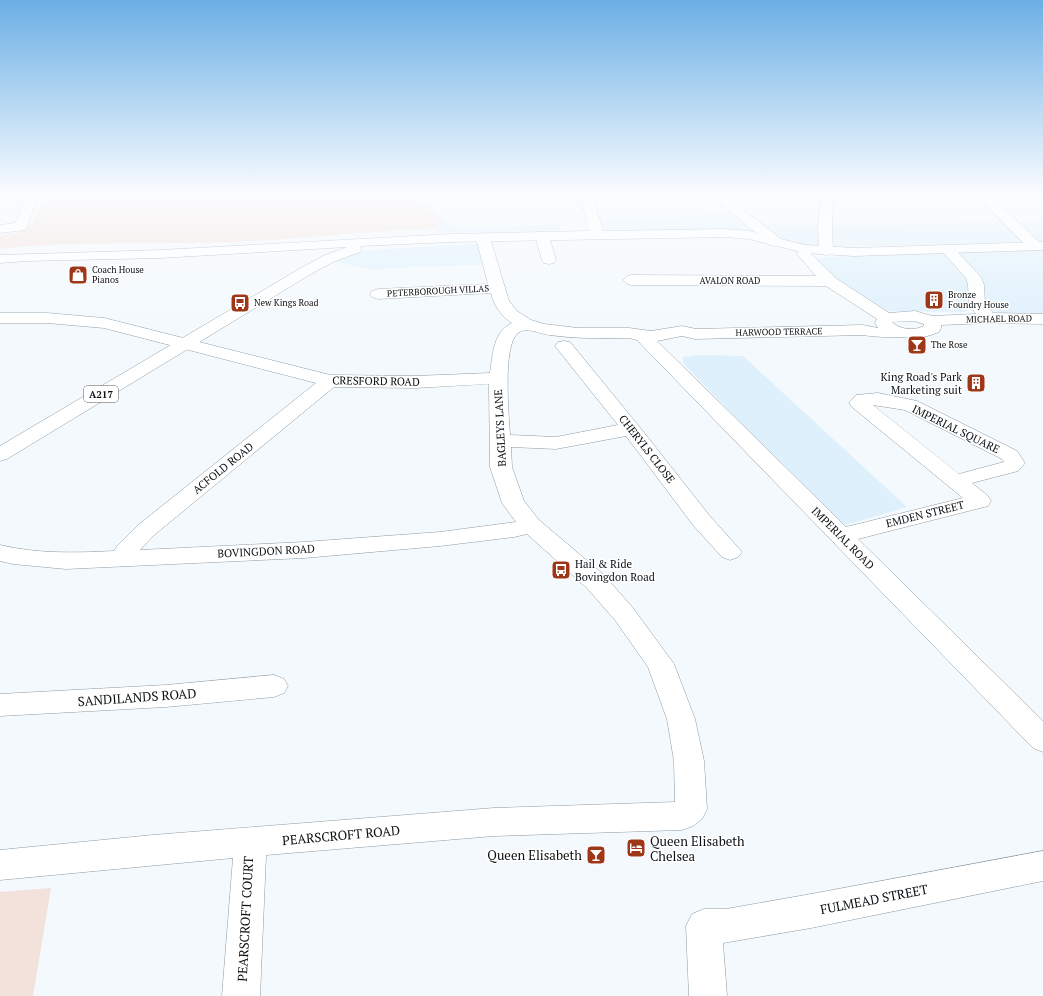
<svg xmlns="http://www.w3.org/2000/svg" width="1043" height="996" font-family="'PT Serif',serif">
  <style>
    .built { fill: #def0fc }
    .green { fill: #f3e1dc }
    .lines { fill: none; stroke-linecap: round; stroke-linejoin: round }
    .minor-casing { stroke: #8d9ba5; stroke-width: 1 }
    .major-casing { stroke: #8d9ba5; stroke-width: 1 }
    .minor { fill: #fff; fill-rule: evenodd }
    .major { fill: #fff; fill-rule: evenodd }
    .labels { text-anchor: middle; stroke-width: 3; stroke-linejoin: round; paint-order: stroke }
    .far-poi-label { font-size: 9px; fill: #0b1013; stroke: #fff; text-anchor: start }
    .far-street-label { font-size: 9px; fill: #0b1013; stroke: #fff }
    .shield { fill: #fff; stroke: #54585a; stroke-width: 1 }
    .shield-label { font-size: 10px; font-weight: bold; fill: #0b1013 }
    .poi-label { font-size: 11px; fill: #0b1013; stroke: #fff; text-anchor: end }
    .street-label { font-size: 11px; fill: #0b1013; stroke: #fff }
    .near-street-label { font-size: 13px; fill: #0b1013; stroke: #fff }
    .near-poi-label { font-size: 13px; fill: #0b1013; stroke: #fff; text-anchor: start }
  </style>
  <rect width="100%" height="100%" fill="#f3f9fd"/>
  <path class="built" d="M 726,212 L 762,224 L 836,226 L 1043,221 L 1043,243 L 806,247 L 785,240 L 769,233 L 738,230 L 616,234 L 600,227 L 597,218 L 683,217 Z
    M 437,221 L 448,221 L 458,228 L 559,224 L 562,231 L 437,233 Z
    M 490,243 L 496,264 L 388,268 L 377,271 L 332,261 L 359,252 L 370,250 Z
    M 1043,248 L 1043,315 L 1001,313 L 980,303 L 955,254 L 964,251 Z
    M 933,252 L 945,255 L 970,279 L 966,312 L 888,311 L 836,284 L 814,258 Z
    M 698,355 L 743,356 L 907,507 L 853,523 L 841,525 L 835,522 L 683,363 L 683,357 Z"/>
  <path class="green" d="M 46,193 L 411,193 L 425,205 L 448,221 L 437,221 L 437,228 C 369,231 302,239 234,242 C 156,245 77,240 0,249 L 0,235 L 16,233 L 32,224 Z
    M 51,888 L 33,996 L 0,996 L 0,892 Z"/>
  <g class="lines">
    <g class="minor-casing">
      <path id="minor" d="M 27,193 L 39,193 L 27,227 L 25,230 L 0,233 L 0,225 L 15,223 Z
        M 708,193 L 722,193 L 776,235 L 781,242 L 779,245 L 774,246 L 769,245 L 760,236 Z
        M 822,193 L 834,193 L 832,225 L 833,251 L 831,254 L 826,255 L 821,254 L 819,251 L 818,225 Z
        M 973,193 L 987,193 L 1040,243 L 1042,246 L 1040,249 L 1035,250 L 1030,249 Z
        M 542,232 L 547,233 L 549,236 L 556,260 L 554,263 L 549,264 L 544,263 L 542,260 L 535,236 L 537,233 Z
        M 483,234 L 488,235 L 490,238 L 509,301 L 517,311 L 531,320 L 544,324 L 578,328 L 629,328 L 651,331 L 682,326 L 696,329 L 863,325 L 878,328 L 875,323 L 877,319 L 826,286 L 631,285 L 626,283 L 623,280 L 626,277 L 631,275 L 816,276 L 797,254 L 800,246 L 805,245 L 810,246 L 812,249 L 811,254 L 837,279 L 889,313 L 915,311 L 932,316 L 976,314 L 969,304 L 968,285 L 966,278 L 940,249 L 942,246 L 947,245 L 952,246 L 981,277 L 984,285 L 985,303 L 993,313 L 1043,314 L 1043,324 L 988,323 L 941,325 L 941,328 L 939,332 C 923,339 912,338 895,337 C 883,337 875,337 863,335 L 695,339 L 682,336 L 657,341 L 846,527 L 963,498 L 852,407 L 849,403 L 856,395 L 878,393 L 917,401 L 1017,451 L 1025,463 L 1018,471 L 972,483 L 988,496 L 991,501 L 988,506 L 858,539 L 1043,721 L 1043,752 L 1033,748 L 637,340 L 629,338 C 603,338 576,339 550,335 C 539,334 526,326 518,333 C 502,345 509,416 510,435 L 556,437 L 618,425 L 555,346 L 558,342 L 564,341 L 570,342 L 638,425 L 709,515 L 742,552 L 738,557 L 730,560 L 722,557 L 693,525 L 626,436 L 556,449 L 511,447 L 512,467 L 524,501 L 539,520 L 604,575 L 633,608 L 674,664 L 695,719 L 704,761 L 707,809 L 702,819 L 693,826 L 682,830 L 494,836 L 266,855 L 260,996 L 222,996 L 233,858 L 0,880 L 0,850 L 153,835 L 494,808 L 675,802 L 674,761 L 667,719 L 648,667 L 615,620 L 586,587 L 527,534 L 514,537 L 440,546 L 304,558 L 66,569 L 13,564 L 0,561 L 0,545 C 38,554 76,553 114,551 L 118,545 L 137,526 L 316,383 L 104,328 L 47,323 L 0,323 L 0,313 L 47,313 L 104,318 L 330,375 L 415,376 L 490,373 C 493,354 493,332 512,323 C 501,316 494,306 491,293 L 378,299 L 372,297 L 370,294 L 372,291 L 378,289 L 488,284 L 476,238 L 478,235 ZM 914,321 L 924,324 L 924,326 C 914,331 900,330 892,322 ZM 489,384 L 490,467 L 502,503 L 516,522 L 440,532 L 304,542 L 140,550 L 153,536 L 334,387 L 415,388 ZM 873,405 L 905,410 L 1002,459 L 1004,462 L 959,474 Z
        M 274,675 L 284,679 L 288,686 L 284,693 L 274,697 L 166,707 L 0,716 L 0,694 L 166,685 Z
        M 1043,851 L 1043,881 L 811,928 L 723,943 L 727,996 L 689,996 L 686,926 L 692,914 L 704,909 L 726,909 L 811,894 Z"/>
    </g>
    <g class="major-casing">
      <path id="major" d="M 580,193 L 592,193 L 603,231 L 726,229 L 749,231 L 805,245 L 854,248 L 1043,242 L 1043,250 L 854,256 L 805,253 L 749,239 L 726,237 L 451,242 L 360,246 L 362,249 L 360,252 L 333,262 L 311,274 L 7,459 L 0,461 L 0,446 L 301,268 L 323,256 L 347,247 L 161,258 L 26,261 L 0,263 L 0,255 L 161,250 L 451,234 L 589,231 Z"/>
    </g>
    <use href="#minor" class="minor"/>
    <use href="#major" class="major"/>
  </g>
  <linearGradient id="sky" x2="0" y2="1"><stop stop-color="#6aafe4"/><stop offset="0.58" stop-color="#fafcfe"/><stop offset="1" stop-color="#fafcfe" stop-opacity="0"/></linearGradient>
  <rect width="1043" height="333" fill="url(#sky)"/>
  <defs>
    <g id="shop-square" transform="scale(1)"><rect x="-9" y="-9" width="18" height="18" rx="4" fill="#9e3618" stroke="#fff"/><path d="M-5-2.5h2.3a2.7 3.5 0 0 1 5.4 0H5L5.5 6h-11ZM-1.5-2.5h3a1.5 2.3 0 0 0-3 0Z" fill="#fff"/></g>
    <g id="building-square" transform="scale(1)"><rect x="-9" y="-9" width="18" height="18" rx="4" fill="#9e3618" stroke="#fff"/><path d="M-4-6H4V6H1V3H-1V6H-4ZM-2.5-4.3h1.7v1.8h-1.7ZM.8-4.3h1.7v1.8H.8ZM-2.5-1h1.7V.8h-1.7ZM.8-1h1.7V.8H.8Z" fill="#fff"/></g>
    <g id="bus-square" transform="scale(1)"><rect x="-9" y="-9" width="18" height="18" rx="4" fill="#9e3618" stroke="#fff"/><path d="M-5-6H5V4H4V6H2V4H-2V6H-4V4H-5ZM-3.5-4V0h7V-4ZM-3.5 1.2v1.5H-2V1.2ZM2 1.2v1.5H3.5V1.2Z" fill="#fff"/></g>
    <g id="bar-square" transform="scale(1)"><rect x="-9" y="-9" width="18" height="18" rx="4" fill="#9e3618" stroke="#fff"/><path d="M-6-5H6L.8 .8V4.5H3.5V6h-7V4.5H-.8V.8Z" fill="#fff"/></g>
    <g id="hotel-square" transform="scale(1)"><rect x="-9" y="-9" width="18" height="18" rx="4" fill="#9e3618" stroke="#fff"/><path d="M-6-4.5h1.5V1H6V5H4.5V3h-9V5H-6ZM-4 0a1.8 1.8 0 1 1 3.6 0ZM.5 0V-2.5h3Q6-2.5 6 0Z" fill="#fff"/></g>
  </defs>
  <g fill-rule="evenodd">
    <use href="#shop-square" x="78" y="275"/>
    <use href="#building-square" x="934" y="300"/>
    <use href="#bus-square" x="240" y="303"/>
    <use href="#bar-square" x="917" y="345"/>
    <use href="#building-square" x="976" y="383"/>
    <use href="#bus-square" x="561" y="570"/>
    <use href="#hotel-square" x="636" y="848"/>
    <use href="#bar-square" x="596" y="855"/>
  </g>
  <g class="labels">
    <g class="far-poi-label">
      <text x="92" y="273">Coach House<tspan x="92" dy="10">Pianos</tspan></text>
      <text x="948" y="298">Bronze<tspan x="948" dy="10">Foundry House</tspan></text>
      <text x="254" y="306">New Kings Road</text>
      <text x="931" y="348">The Rose</text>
    </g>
    <g class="far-street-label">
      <text x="730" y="284">AVALON ROAD</text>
      <text transform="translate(438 291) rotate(-3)" y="3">PETERBOROUGH VILLAS</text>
      <text transform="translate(999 319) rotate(-1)" y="3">MICHAEL ROAD</text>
      <text transform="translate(779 332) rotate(-1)" y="3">HARWOOD TERRACE</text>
    </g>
    <rect class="shield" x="84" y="386" width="34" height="16" rx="3"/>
    <g class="shield-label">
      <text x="101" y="398">A217</text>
    </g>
    <g class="poi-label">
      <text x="962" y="381">King Road's Park<tspan x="962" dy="13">Marketing suit</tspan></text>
      <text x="575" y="568" text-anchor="start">Hail &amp; Ride<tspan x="575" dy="13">Bovingdon Road</tspan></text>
    </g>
    <g class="street-label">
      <text transform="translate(376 381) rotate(1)" y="4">CRESFORD ROAD</text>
      <text transform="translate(500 428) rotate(-93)" y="4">BAGLEYS LANE</text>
      <text transform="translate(956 429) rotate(26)" y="4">IMPERIAL SQUARE</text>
      <text transform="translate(647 449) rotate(52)" y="4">CHERYLS CLOSE</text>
      <text transform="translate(223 468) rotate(-39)" y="4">ACFOLD ROAD</text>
      <text transform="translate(925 514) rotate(-14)" y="4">EMDEN STREET</text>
      <text transform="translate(843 538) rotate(45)" y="4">IMPERIAL ROAD</text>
      <text transform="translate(266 551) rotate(-3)" y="4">BOVINGDON ROAD</text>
    </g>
    <g class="near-street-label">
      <text transform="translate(137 697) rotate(-4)" y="5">SANDILANDS ROAD</text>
      <text transform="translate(341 835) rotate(-5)" y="5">PEARSCROFT ROAD</text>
      <text transform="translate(874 899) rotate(-11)" y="5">FULMEAD STREET</text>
      <text transform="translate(245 919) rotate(-87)" y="5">PEARSCROFT COURT</text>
    </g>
    <g class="near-poi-label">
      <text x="650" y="846">Queen Elisabeth<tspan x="650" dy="15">Chelsea</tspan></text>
      <text x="582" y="860" text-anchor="end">Queen Elisabeth</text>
    </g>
  </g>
</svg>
